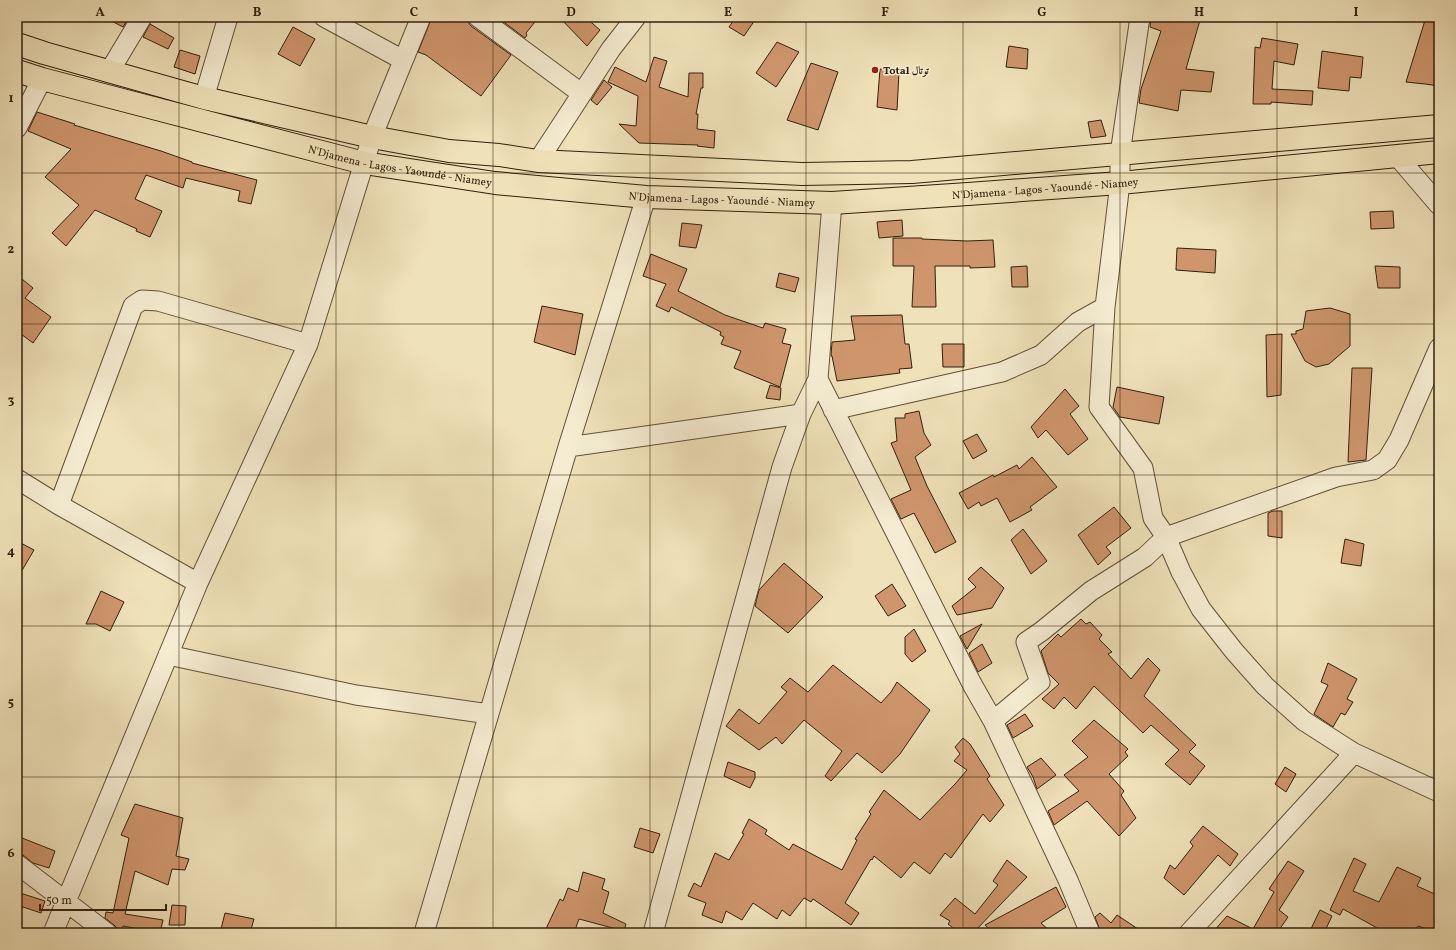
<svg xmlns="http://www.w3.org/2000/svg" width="1456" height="950" font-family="Vollkorn,Amiri,serif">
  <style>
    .building { fill: #cf966e; stroke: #32200a }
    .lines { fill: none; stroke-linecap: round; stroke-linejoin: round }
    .minor-casing { stroke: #615036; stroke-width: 21 }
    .trunk-casing { stroke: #32200a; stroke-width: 24 }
    .minor { stroke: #f5ecd1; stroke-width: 19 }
    .trunk { stroke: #efe1b8; stroke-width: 22 }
    .grid { fill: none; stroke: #32200a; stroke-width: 1; stroke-opacity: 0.55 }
    .poi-dot { fill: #8f2418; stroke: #f5ecd1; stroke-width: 1.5 }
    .labels { text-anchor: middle; stroke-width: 3; stroke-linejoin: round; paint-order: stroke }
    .poi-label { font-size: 11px; font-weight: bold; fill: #32200a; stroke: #f5ecd1; text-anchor: start }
    .street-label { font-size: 11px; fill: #32200a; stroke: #f5ecd1 }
    .neatline { fill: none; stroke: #32200a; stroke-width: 1.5 }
    .grid-label { font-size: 13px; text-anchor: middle; font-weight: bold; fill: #32200a }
  </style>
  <rect width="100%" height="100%" fill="#efe1b8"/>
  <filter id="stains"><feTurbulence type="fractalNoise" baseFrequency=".005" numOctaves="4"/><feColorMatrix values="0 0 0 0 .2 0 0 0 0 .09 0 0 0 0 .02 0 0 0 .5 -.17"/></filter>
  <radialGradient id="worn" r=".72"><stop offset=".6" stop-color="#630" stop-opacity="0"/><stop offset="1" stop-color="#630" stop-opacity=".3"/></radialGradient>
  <path class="building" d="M 104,17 L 129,17 L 123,27 Z
    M 432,17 L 467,17 L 468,22 L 471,26 L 511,55 L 481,96 L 426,55 L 418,52 Z
    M 497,17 L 539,17 L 526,33 L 527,35 L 525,38 Z
    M 559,17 L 585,17 L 600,30 L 587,46 Z
    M 736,17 L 757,17 L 744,36 L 729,27 Z
    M 1151,17 L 1187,17 L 1200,20 L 1186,69 L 1214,72 L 1211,92 L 1181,90 L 1178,111 L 1139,103 L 1141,89 L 1161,31 L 1150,27 Z
    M 1426,17 L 1439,17 L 1439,86 L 1425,84 L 1406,82 Z
    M 150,24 L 174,38 L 168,49 L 143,37 Z
    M 293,27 L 315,39 L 300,66 L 278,54 Z
    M 1262,38 L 1298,44 L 1294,65 L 1274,61 L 1272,89 L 1313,91 L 1312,105 L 1271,102 L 1271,104 L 1253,104 L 1255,47 L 1260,48 Z
    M 777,42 L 799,52 L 776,87 L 756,73 Z
    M 1009,46 L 1028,49 L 1027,69 L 1006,67 Z
    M 180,50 L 200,56 L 195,74 L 174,67 Z
    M 1322,51 L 1363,57 L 1361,78 L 1350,77 L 1349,91 L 1318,88 Z
    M 654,57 L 667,61 L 659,87 L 688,97 L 689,73 L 703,73 L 703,88 L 701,88 L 696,114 L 698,114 L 697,129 L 715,131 L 714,148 L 697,146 L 698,145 L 639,143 L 619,124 L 636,126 L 638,96 L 608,82 L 615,67 L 646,82 Z
    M 811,63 L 838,72 L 818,130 L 787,120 Z
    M 880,69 L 899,72 L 897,110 L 877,107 Z
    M 604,80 L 612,87 L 597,105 L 591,100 Z
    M 37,112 L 75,124 L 74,125 L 161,151 L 192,162 L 192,163 L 257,180 L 251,204 L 238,201 L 240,191 L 186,178 L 183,188 L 146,175 L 135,199 L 162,211 L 150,237 L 136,231 L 137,229 L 95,210 L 66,246 L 52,233 L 79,205 L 45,177 L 71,149 L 28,131 Z
    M 1101,120 L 1106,136 L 1091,138 L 1088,122 Z
    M 1393,211 L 1394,228 L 1371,229 L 1370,212 Z
    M 902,220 L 903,236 L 879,238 L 877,222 Z
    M 682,223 L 702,225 L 696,248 L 679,246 Z
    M 893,238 L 922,238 L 922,239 L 967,241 L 993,240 L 995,267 L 970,268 L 970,266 L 935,266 L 936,307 L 912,307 L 914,266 L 893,266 Z
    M 1177,248 L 1216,250 L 1215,273 L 1176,270 Z
    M 651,254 L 687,269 L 678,291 L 725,315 L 763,328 L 765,323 L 786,329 L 782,343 L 791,345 L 780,387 L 734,368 L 741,351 L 721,344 L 724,337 L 720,335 L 721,332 L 671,307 L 669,312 L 656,306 L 666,284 L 643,276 Z
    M 1027,266 L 1028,287 L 1012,287 L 1011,267 Z
    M 1375,266 L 1400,267 L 1400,288 L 1378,288 Z
    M 779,273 L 799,278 L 795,292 L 776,287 Z
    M 17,275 L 33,288 L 25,298 L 51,317 L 33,343 L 17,331 L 17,303 L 22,296 L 17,292 Z
    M 542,306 L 583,314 L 575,355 L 534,342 Z
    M 1330,308 L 1350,314 L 1350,346 L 1329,364 L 1316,367 L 1305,361 L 1291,334 L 1296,334 L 1296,331 L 1303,329 L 1306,311 Z
    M 902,315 L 905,344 L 909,344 L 912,368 L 899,369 L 900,373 L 837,381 L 832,356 L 831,356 L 832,342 L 855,340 L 851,316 Z
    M 1282,334 L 1281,395 L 1267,397 L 1266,335 Z
    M 942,344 L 964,344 L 964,367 L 943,367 Z
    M 1352,368 L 1372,368 L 1366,460 L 1348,462 Z
    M 770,385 L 781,388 L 780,400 L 766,398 Z
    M 1117,387 L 1164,397 L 1159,424 L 1120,417 L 1113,407 Z
    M 1065,389 L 1079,406 L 1070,414 L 1088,439 L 1068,455 L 1046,430 L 1038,438 L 1031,427 Z
    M 919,411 L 924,433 L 931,445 L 915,457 L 927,486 L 956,542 L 935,553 L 914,513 L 901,519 L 891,499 L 911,490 L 891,443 L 897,441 L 895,418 L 905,418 L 905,414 Z
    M 977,434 L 987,451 L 973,459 L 963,441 Z
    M 1032,457 L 1057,487 L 1030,507 L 1032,510 L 1010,522 L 997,498 L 981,506 L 979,502 L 968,509 L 959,493 L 993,475 L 994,477 L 1017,465 L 1019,469 Z
    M 1114,507 L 1131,528 L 1106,547 L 1111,553 L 1098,565 L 1078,535 Z
    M 1273,511 L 1282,511 L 1282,538 L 1268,536 L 1268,513 Z
    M 1023,529 L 1047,561 L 1031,574 L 1011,540 Z
    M 1345,539 L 1364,544 L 1361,566 L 1341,563 Z
    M 17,541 L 34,550 L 17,579 Z
    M 784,563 L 823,597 L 788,633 L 755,606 L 759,590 Z
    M 981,567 L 1004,588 L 992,608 L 957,615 L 952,606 L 976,587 L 968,579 Z
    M 892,584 L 906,606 L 888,616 L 875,596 Z
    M 101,591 L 124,602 L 110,631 L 96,624 L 86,624 Z
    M 1081,619 L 1086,624 L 1090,622 L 1102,635 L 1099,639 L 1112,652 L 1108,654 L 1131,679 L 1148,658 L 1160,670 L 1144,696 L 1196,745 L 1189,752 L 1205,766 L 1190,785 L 1165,764 L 1179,750 L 1151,725 L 1143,733 L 1094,686 L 1076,709 L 1064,697 L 1054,709 L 1042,699 L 1059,684 L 1048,673 L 1041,651 L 1058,634 L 1061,637 Z
    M 982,624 L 967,649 L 960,636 Z
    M 914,629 L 926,651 L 912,662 L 905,654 L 905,637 Z
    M 982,644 L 992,663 L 978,672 L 969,653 Z
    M 1328,663 L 1357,679 L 1347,699 L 1353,702 L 1345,715 L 1341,713 L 1333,727 L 1314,714 L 1328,685 L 1321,682 Z
    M 833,665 L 881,703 L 891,692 L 897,682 L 930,710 L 900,754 L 882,773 L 857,753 L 831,781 L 825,776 L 842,751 L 804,720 L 782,744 L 776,737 L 759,750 L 726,726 L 739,709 L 759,724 L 787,692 L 781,687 L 790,678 L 808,692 Z
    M 1025,714 L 1033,726 L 1013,738 L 1007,725 Z
    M 1094,720 L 1128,749 L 1125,752 L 1128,756 L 1109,774 L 1124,791 L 1121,795 L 1136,818 L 1119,836 L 1087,801 L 1054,825 L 1048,811 L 1079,791 L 1064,775 L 1088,757 L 1072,741 Z
    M 963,738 L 970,744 L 990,776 L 987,779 L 1004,805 L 990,822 L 983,814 L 951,858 L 945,853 L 930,874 L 914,862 L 901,878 L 874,856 L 872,860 L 871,859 L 845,903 L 859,913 L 851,925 L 813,899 L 811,902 L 804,898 L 790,916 L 782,910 L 777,919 L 753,903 L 742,920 L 726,911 L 722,923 L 702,915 L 706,903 L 688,896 L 694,883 L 701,887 L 715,853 L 729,860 L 744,834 L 742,833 L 749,819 L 767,830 L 765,834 L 789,850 L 793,844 L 842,870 L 857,840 L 855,839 L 871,814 L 869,812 L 884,790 L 920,820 L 955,784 L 967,770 L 954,761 L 960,754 L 955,747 Z
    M 1041,758 L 1056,775 L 1037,789 L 1033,777 L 1027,767 Z
    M 728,762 L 755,772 L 755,778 L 750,788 L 724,776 Z
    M 1285,767 L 1296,774 L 1286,792 L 1275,784 Z
    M 135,804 L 183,818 L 176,856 L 189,859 L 185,870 L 172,869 L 168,885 L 135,871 L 125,914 L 163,920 L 160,933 L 123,926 L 121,933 L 118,933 L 117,928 L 114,925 L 105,918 L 106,912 L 113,913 L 129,838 L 121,835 Z
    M 1203,826 L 1238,854 L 1230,866 L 1218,855 L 1184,895 L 1164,878 L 1170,865 L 1175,869 L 1193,846 L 1190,842 Z
    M 640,828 L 660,834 L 653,853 L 634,847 Z
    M 17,836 L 55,851 L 49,868 L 33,863 L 23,855 L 17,853 Z
    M 1354,858 L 1366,864 L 1353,891 L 1379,902 L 1397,867 L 1421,878 L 1417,886 L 1439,896 L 1439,933 L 1418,926 L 1412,933 L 1386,933 L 1343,909 L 1340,915 L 1330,910 Z
    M 1007,860 L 1027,877 L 973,933 L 959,933 L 948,924 L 950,921 L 940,915 L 955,898 L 975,914 L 998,885 L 993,881 Z
    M 1288,861 L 1304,871 L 1279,910 L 1288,917 L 1277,933 L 1212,933 L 1227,916 L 1253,929 L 1274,892 L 1269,889 Z
    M 583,872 L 605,879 L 602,889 L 609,892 L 603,913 L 626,924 L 624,931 L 579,919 L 574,933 L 544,933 L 560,899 L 563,901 L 568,888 L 578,892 Z
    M 1056,887 L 1066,907 L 1041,923 L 1052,933 L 994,933 L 985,925 Z
    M 17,892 L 45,901 L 41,913 L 17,905 Z
    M 172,905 L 186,906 L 185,925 L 169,925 Z
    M 1320,910 L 1332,916 L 1324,933 L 1309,933 Z
    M 225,913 L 254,919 L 250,933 L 220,933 Z
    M 1100,913 L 1111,923 L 1117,915 L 1144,933 L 1101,933 L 1095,917 Z"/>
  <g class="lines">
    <g class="minor-casing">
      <path id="minor" d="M 324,17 L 403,60
        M 478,17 L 581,93
        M 1140,17 L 1120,154 L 1120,183 L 1105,307 L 1099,407 L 1143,468 L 1153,518 L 1166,537 L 1181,572 L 1201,609 L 1234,651 L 1265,686 L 1304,721 L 1354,753 L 1439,792
        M 109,72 L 142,17
        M 204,98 L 228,17
        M 17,128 L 42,79
        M 1397,156 L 1439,205
        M 538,161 L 611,49 L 636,17
        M 818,379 L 972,684 L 993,721 L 1068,880 L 1090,933
        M 833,410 L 1002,372 L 1041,355 L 1078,322 L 1105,307
        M 568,447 L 801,414
        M 17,479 L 59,505 L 198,583
        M 59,505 L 133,306 L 142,300 L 158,301 L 308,344
        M 168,655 L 356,695 L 489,714
        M 993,721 L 1040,682 L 1026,642 L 1042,631 L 1091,591 L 1145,557 L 1166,537 L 1336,477 L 1373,470 L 1387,460 L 1399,440 L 1439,348
        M 17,864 L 107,933
        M 53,933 L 198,583 L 308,344 L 372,137 L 421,17
        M 424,933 L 568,447 L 646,197
        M 653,933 L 782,467 L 801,414 L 818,379 L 832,203
        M 1189,933 L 1354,753"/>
    </g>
    <g class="trunk-casing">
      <g id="trunk">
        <path d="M 17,44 L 44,53 L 204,98 L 372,137 L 449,151 L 499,155 L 538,161 L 802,174 L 912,172 L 1439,126"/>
        <path id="s1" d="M 17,71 L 42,79 L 364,163 L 495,183 L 646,197 L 832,203 L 968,194 L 1120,183 L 1439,152"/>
      </g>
    </g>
    <use href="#minor" class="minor"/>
    <use href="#trunk" class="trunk"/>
  </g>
  <path class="grid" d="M 179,17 L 179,933M 336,17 L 336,933M 493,17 L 493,933M 650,17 L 650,933M 806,17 L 806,933M 963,17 L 963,933M 1120,17 L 1120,933M 1277,17 L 1277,933M 17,173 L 1439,173M 17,324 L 1439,324M 17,475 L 1439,475M 17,626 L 1439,626M 17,777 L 1439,777"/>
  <circle class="poi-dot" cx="875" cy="70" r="4"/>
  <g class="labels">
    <g class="poi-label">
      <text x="883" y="74">Total توتال</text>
    </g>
    <g class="street-label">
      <text dy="4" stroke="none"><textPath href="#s1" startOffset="395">N'Djamena - Lagos - Yaoundé - Niamey</textPath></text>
      <text dy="4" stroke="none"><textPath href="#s1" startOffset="1043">N'Djamena - Lagos - Yaoundé - Niamey</textPath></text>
      <text dy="4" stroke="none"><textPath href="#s1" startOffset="719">N'Djamena - Lagos - Yaoundé - Niamey</textPath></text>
    </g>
  </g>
  <rect width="1456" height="950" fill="none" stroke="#efe1b8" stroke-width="44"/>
  <path d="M40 904v6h126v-6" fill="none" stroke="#32200a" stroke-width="2"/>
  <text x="46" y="904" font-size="12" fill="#32200a" stroke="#f5ecd1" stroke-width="3" paint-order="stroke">50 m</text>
  <rect x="22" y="22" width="1412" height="906" class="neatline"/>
  <g class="grid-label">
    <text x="100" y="16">A</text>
    <text x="257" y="16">B</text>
    <text x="414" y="16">C</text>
    <text x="571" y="16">D</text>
    <text x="728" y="16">E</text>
    <text x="885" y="16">F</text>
    <text x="1042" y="16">G</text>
    <text x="1199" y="16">H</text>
    <text x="1356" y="16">I</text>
    <text x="11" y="102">1</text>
    <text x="11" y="253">2</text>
    <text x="11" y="404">3</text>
    <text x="11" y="555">4</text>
    <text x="11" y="706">5</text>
    <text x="11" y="857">6</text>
  </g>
  <rect width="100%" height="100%" filter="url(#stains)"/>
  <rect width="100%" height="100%" fill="url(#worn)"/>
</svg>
